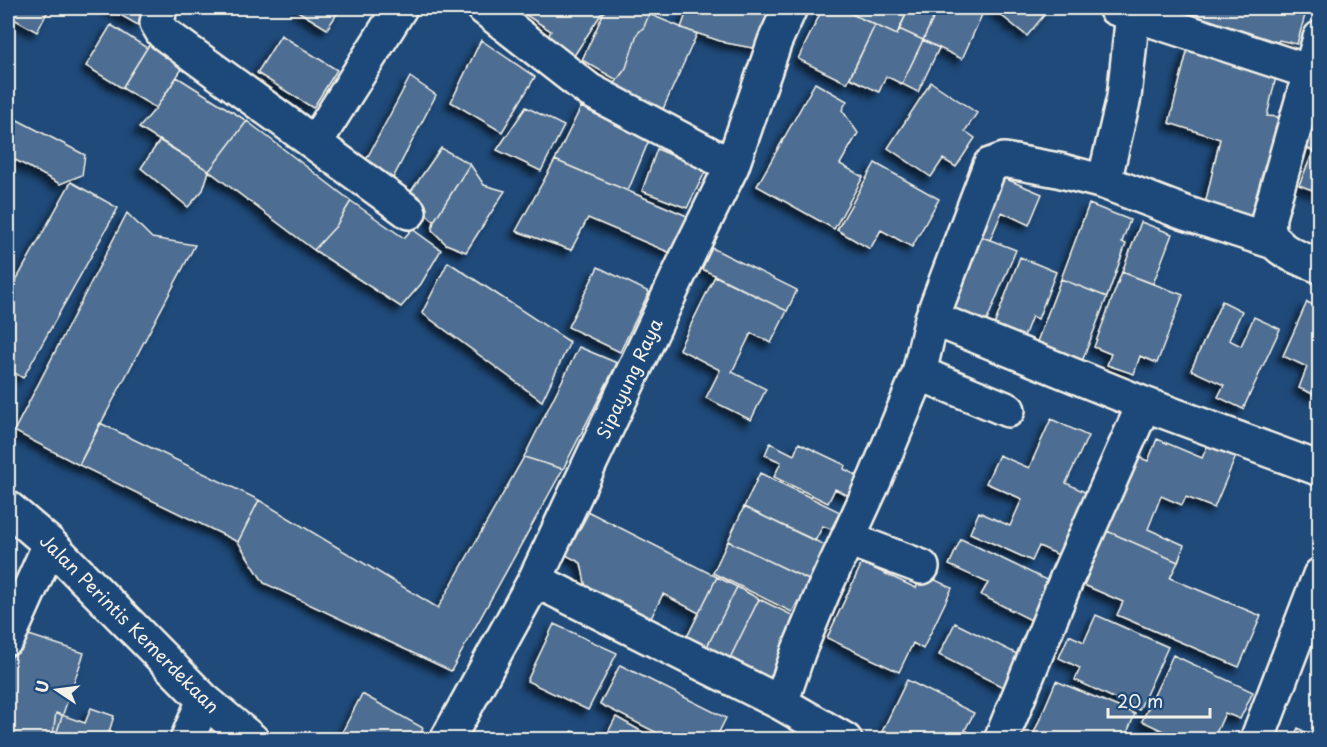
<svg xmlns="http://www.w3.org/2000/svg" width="1327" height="747" font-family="'Playpen Sans',sans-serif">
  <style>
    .building { fill: #4d6e92; stroke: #f4f1e8; stroke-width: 1.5; filter: url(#shadow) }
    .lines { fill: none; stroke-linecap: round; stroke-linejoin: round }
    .minor-casing { stroke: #f4f1e8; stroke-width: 38 }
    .minor { stroke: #1f4a7a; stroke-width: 33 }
    .labels { text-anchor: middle; stroke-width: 5; stroke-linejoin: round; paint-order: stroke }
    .street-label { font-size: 18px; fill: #f4f1e8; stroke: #1f4a7a }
  </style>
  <defs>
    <filter id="shadow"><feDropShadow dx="-5.5" dy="5.5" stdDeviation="3" flood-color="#0009"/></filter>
  </defs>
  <rect width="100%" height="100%" fill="#1f4a7a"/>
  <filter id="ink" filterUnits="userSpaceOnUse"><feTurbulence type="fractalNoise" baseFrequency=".0167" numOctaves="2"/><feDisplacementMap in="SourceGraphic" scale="12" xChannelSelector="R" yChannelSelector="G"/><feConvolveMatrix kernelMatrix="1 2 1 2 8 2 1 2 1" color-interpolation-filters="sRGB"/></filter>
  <g filter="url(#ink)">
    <path class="building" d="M 14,8 L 48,8 L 49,9 L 37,32 L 10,17 Z
      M 108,8 L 148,8 L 138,25 Z
      M 298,8 L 341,8 L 327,29 L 296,10 Z
      M 526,8 L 605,8 L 566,68 L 543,47 L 551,31 L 523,13 Z
      M 606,8 L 641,8 L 649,14 L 644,27 L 637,34 L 626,68 L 617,80 L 582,60 Z
      M 688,8 L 779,8 L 763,50 L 726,43 L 681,28 Z
      M 823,8 L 839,8 L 875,25 L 847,83 L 798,59 Z
      M 839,8 L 909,8 L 897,35 Z
      M 909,8 L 919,8 L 935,15 L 923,40 L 899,29 Z
      M 938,8 L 985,8 L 962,59 L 923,40 Z
      M 992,8 L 1050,8 L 1027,36 Z
      M 1195,8 L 1307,8 L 1297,44 L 1279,40 L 1272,51 L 1191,20 Z
      M 649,14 L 697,34 L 658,120 L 613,86 L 626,68 L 637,34 L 644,27 Z
      M 111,25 L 147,48 L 122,88 L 86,66 Z
      M 875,25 L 897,35 L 899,29 L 923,40 L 902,84 L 886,76 L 879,92 L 850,78 Z
      M 281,35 L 337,70 L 313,108 L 257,73 Z
      M 152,40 L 186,63 L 156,108 L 122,88 Z
      M 481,40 L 535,77 L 502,132 L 451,102 Z
      M 923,40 L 939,48 L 918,92 L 902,84 Z
      M 1188,48 L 1278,68 L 1267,116 L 1280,117 L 1252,224 L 1203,213 L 1220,139 L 1169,123 Z
      M 177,77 L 247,121 L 209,171 L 139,128 L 156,108 Z
      M 410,77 L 436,95 L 392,180 L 366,160 Z
      M 931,82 L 977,113 L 965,131 L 975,138 L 956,167 L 943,159 L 931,177 L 888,148 Z
      M 815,83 L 847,101 L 842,110 L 858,133 L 840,164 L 863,177 L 834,229 L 757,186 Z
      M 1320,98 L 1320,154 L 1298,144 Z
      M 526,107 L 564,126 L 541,171 L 497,150 Z
      M 581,107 L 649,140 L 628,191 L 555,160 Z
      M 8,115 L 85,155 L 82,175 L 60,184 L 8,156 Z
      M 247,121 L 351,201 L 336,226 L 314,250 L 209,171 Z
      M 160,140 L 209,171 L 203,190 L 188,207 L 141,168 Z
      M 441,148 L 470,164 L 434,221 L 407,197 Z
      M 657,149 L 706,170 L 687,208 L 642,191 Z
      M 657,149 L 706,170 L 687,208 L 642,191 Z
      M 1313,152 L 1320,154 L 1320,193 L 1299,185 Z
      M 555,160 L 687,216 L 673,254 L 588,218 L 571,250 L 516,231 Z
      M 875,163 L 939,199 L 912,247 L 881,230 L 870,249 L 837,230 Z
      M 470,164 L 484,185 L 505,191 L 466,252 L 446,244 L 432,230 L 434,221 Z
      M 999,176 L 1042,194 L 1029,225 L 1002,212 L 990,240 L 975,234 Z
      M 71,182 L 118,208 L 23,378 L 8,369 L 8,295 Z
      M 351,201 L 404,238 L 412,229 L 441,250 L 421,284 L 401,307 L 314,250 L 336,226 Z
      M 1089,204 L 1130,220 L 1122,242 L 1126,244 L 1107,297 L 1061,279 Z
      M 127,213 L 152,238 L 195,245 L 79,465 L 14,431 Z
      M 1141,222 L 1172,234 L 1153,284 L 1122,272 Z
      M 975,234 L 1016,250 L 983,330 L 943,313 Z
      M 712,248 L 797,290 L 787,311 L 702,269 Z
      M 1020,257 L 1056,272 L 1038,319 L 1032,316 L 1023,339 L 993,328 Z
      M 448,262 L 570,342 L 542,401 L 422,313 Z
      M 598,267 L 649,292 L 620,352 L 568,327 Z
      M 1122,272 L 1183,295 L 1157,363 L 1140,356 L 1134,374 L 1107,365 L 1111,354 L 1094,347 Z
      M 715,276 L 787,311 L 771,343 L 751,333 L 732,372 L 766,389 L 751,420 L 706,398 L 720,370 L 679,349 Z
      M 1061,279 L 1107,297 L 1081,364 L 1035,347 Z
      M 1222,301 L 1242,311 L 1229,340 L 1241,346 L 1254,317 L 1280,329 L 1243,409 L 1218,397 L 1224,385 L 1191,370 Z
      M 1307,302 L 1320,308 L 1320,397 L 1299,388 L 1307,367 L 1283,356 Z
      M 579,347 L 617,363 L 563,469 L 524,457 Z
      M 1051,419 L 1088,436 L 1066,483 L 1091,495 L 1063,557 L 1039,546 L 1032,561 L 970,533 L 979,512 L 1010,526 L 1022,499 L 986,483 L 999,455 L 1029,468 Z
      M 100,423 L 259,500 L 238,542 L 79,465 Z
      M 1157,439 L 1202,458 L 1209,442 L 1237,454 L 1214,508 L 1186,497 L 1182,505 L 1161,496 L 1148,529 L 1184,545 L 1178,562 L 1107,531 L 1138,457 L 1148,461 Z
      M 770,443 L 794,455 L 799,443 L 845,465 L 844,469 L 858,476 L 849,496 L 835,489 L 828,503 L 774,477 L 781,462 L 765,455 Z
      M 524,457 L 563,469 L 451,671 L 264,583 L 238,542 L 259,500 L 438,608 Z
      M 760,473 L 840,512 L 831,529 L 823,526 L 815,541 L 744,507 Z
      M 744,507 L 825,545 L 809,580 L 728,541 Z
      M 589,512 L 717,577 L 699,613 L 663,594 L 648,624 L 587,593 L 581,563 L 566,555 Z
      M 1107,531 L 1178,562 L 1170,578 L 1261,616 L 1239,667 L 1117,615 L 1123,602 L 1084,585 Z
      M 961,539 L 1055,584 L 1037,623 L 981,595 L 988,583 L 949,565 Z
      M 728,541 L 817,584 L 807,605 L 798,601 L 792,612 L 713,573 Z
      M 862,563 L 916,588 L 923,574 L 952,588 L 923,649 L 913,643 L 899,672 L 827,638 Z
      M 717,577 L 737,587 L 706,649 L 686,639 Z
      M 737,587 L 759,599 L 729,660 L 706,649 Z
      M 759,599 L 804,621 L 773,683 L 729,660 Z
      M 1096,615 L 1168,647 L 1139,710 L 1075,680 L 1080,668 L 1059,658 L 1069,635 L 1084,642 Z
      M 955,623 L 1019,655 L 1003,687 L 939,655 Z
      M 554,624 L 617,653 L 588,710 L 527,681 Z
      M 20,632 L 84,653 L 54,740 L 10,740 L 8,737 L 8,668 Z
      M 1173,655 L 1253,692 L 1240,719 L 1225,713 L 1213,740 L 1182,740 L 1142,721 Z
      M 620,665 L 726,718 L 715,740 L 671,740 L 600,704 Z
      M 907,680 L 974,713 L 965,730 L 983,740 L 878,740 Z
      M 1056,681 L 1135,714 L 1124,740 L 1031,740 Z
      M 362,694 L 423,728 L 418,740 L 338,740 Z
      M 91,708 L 114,716 L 109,732 L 120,735 L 119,740 L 52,740 L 56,713 L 85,723 Z
      M 616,717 L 657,740 L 604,740 Z
      M 1298,728 L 1319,740 L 1292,740 Z
      M 572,731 L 590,739 L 590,740 L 568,740 Z"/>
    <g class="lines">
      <g class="minor-casing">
        <path id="minor" d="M 160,8 L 157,23 L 163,33 L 409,212
          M 484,8 L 589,90 L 732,166
          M 1115,8 L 1310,72
          M 1320,38 L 1269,217 C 1269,221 1268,227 1269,231 C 1275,252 1302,259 1320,266
          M 315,143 L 400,8
          M 1104,182 L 1124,97 L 1133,13 L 1136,8
          M 932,318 L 1144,404 L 1320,469
          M 919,373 L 1008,410
          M 8,508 L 50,544 L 204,700 L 252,740
          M 848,539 L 922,567
          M 535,580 L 781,703 L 845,740
          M 8,638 L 50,544
          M 781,703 L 799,650 L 823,592 L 875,479 L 919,373 L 932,318 L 990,165 L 1004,160 L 1058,170 L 1104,182 L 1185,213 L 1277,243
          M 187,740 L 204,700
          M 447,740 L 535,580 L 690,251 L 732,166 L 775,41 L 790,8
          M 1001,740 L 1067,578 L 1144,404
          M 1257,740 L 1320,575"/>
      </g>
      <use href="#minor" class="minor"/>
    </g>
  </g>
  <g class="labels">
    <g class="street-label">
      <text transform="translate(630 379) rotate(-65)" y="6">Sipayung Raya</text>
      <text transform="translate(129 624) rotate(45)" y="6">Jalan Perintis Kemerdekaan</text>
    </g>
  </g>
  <rect width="1327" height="747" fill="none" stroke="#1f4a7a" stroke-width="30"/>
  <rect x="15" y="15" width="1297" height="717" fill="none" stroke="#f4f1e8" stroke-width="2" filter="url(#ink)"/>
  <g transform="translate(57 690) rotate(283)" stroke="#1f4a7a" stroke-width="4.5" paint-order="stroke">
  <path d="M0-4.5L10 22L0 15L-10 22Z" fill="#f4f1e8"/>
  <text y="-9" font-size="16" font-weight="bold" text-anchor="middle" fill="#f4f1e8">U</text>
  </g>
  <path d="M1108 708v9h102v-9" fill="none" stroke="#f4f1e8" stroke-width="3"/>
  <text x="1117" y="708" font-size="18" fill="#f4f1e8" stroke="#1f4a7a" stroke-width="4.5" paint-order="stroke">20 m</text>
</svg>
